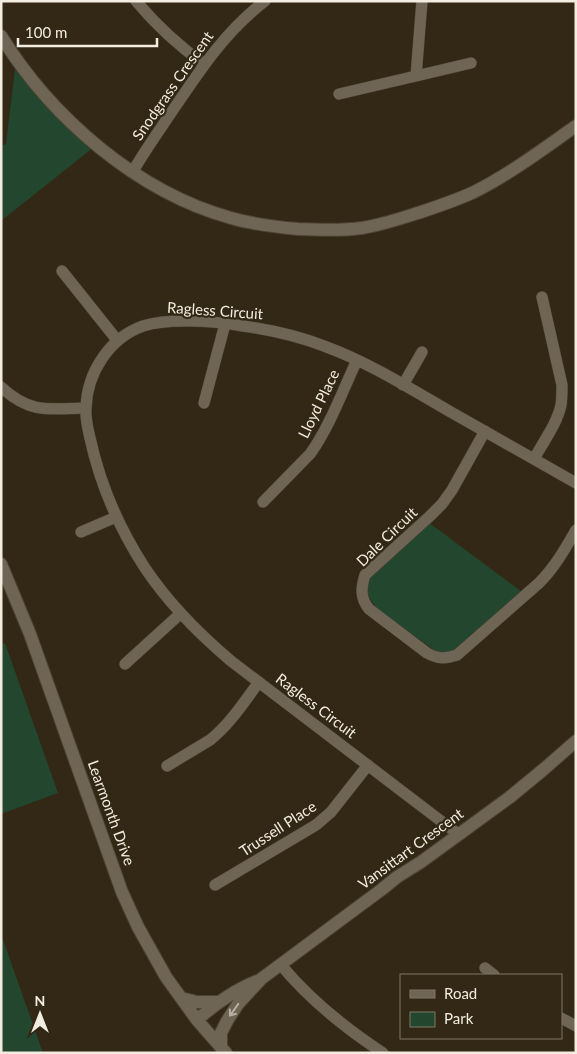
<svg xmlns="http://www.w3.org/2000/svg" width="577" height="1054" font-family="Lato,sans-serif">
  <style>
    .green { fill: #23462e }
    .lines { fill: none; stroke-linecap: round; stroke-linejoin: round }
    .minor-casing { stroke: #4d4332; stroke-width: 12 }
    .tertiary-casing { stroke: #4d4332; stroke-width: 14 }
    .minor { stroke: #6f6554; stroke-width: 11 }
    .tertiary { stroke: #6f6554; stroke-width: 12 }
    .oneway { stroke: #b8afa2 }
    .labels { text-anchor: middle; stroke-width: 4.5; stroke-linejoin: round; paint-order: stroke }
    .street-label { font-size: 15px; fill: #f3ece1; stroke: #322815 }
  </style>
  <rect width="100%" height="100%" fill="#322815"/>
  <path class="green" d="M 15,69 L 94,147 L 1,221 L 1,146 L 6,144 Z
    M 428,522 L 522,592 L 450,653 L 437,652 L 377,609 L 369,597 L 366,586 L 371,576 Z
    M 5,643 L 58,793 L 1,814 L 1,644 Z
    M 1,934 L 43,1053 L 1,1053 Z"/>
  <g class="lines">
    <g class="minor-casing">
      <path id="minor" d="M 136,1 C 156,25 179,46 204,64
        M 416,76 L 471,63
        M 339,94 L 416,76 L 422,1
        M 133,171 C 146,149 161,128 175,107 C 202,67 226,31 265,1
        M 62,271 L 117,340
        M 403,385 L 422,352
        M 1,387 C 30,414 49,409 85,408
        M 204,403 L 225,324
        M 485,431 L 452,490 L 442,504 L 430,516 L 365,575 C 361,588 360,598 369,609 L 427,653 C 438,659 445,659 457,655 L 539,583 C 555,567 565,549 576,530
        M 534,459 C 543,442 557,424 561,405 C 562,399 562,392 562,385 L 542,297
        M 263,502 L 310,454 C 329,428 343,390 357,360
        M 81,532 L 116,517
        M 125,664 L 180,614
        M 167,766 L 210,740 C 230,724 244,702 259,682
        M 458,834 L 231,661 C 198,633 169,604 145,568 C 119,528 100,484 90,438 C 88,429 85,418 86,408 C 87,373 109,338 143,326 C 168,318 216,321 243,326 C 271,330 298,336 324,346 C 368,362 409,388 449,411 C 492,435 534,459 576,483
        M 215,885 L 316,825 L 331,812 L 368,765
        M 281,965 C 310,1000 345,1028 383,1053
        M 485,968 L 494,975
        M 561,1018 L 576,1026"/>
    </g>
    <g class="tertiary-casing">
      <path id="tertiary" d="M 1,36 C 51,117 137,192 231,218 C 252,224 276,227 298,229 C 319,230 341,231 362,228 C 382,225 402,218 421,212 C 439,206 457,200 474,192 C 510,174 543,149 576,126
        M 1,564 L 30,634 L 122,892 L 138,927 L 166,977 L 197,1020 L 226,1053
        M 181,998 L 197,1002 L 218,1002
        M 197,1020 C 215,1004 234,990 257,981
        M 221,1048 L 221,1033 L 227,1021 L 238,1004 L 261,979 L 381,890 L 397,877 L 421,862 L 510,797 L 544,769 L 576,741"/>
    </g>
    <use href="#minor" class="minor"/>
    <use href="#tertiary" class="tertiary"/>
  </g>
  <defs><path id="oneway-shaft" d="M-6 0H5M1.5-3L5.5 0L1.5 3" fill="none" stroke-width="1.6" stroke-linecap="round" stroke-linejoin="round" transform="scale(1.25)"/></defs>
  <use class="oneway" href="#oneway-shaft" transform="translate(234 1010) rotate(125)"/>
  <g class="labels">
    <g class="street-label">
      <text transform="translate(173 86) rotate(-55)" y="5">Snodgrass Crescent</text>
      <text transform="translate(215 311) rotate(4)" y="5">Ragless Circuit</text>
      <text transform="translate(319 404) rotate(-64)" y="5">Lloyd Place</text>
      <text transform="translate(387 537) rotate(-44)" y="5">Dale Circuit</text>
      <text transform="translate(316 706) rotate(37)" y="5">Ragless Circuit</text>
      <text transform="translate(111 813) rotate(70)" y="5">Learmonth Drive</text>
      <text transform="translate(278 829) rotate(-33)" y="5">Trussell Place</text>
      <text transform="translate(411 849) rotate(-36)" y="5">Vansittart Crescent</text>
    </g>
  </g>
  <rect width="577" height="1054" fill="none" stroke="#f3ece1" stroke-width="5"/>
  <rect x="400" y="974" width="162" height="65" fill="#322815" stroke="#7f7667"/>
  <rect x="410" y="990" width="25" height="8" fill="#6f6554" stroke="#7f7667"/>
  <text x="444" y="999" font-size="15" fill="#f3ece1">Road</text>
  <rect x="410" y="1012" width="25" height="15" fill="#23462e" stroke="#7f7667"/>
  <text x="444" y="1024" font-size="15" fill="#f3ece1">Park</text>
  <g transform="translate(40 1014)" stroke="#322815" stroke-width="4" paint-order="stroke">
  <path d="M0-4L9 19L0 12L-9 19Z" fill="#f3ece1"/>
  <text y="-8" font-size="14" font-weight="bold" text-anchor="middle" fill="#f3ece1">N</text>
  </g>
  <path d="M18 38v8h139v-8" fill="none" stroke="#f3ece1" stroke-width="2.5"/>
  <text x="25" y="38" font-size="15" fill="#f3ece1" stroke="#322815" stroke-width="4" paint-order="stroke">100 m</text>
</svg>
